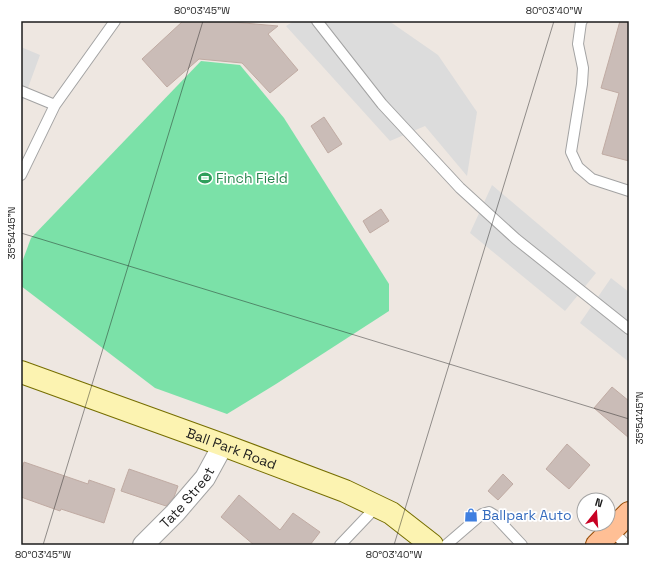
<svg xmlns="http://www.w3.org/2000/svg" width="650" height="566" font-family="'Space Grotesk',sans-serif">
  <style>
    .pitch { fill: #7be1a8 }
    .parking { fill: #dcdcdc }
    .building { fill: #cabcb7; stroke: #c0aba3 }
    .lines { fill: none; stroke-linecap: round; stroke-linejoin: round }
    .lane-casing { stroke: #a3a3a3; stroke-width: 12 }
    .street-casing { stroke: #a3a3a3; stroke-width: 22 }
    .secondary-casing { stroke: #766e00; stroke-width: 24 }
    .primary-casing { stroke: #944900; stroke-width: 24 }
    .lane { stroke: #fff; stroke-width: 10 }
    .street { stroke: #fff; stroke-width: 20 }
    .secondary { stroke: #fcf3b1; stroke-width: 22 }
    .primary { stroke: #ffbf95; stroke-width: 22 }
    .ticks { fill: none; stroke: #1c1c1c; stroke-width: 1; stroke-opacity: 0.45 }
    .labels { text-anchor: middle; stroke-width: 3.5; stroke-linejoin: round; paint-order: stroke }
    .leisure-label { font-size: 14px; fill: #27864d; stroke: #fff; text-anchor: start }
    .street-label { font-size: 14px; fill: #1c1c1c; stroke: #fff }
    .shop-label { font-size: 14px; fill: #366cbe; stroke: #fff; text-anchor: start }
    .neatline { fill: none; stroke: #1c1c1c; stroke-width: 1.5 }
    .ticks-label { font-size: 10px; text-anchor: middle; fill: #1c1c1c }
  </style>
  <rect width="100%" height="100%" fill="#eee7e1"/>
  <path class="pitch" d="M 201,61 L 240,65 L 284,118 L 389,284 L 389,311 L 276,384 L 227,414 L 155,388 L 21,286 L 21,265 L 31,238 Z"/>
  <path class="parking" d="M 294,21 L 389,21 L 438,55 L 477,112 L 467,176 L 425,126 L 390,141 L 286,26 Z
    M 21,47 L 40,55 L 21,107 Z
    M 492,185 L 596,273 L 565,311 L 470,233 Z
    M 611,278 L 629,292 L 629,362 L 580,323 Z"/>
  <path class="building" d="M 183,21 L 221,21 L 278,26 L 268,34 L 298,70 L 270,93 L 242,63 L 199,59 L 167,87 L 142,59 Z
    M 620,21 L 629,21 L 629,161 L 602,154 L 619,93 L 601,88 Z
    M 324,117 L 342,144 L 328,153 L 311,126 Z
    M 381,209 L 389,221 L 370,233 L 363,221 Z
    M 612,387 L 629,401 L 629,438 L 594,408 Z
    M 567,444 L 590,465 L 569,489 L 546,469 Z
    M 24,462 L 88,484 L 89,480 L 115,489 L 104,523 L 61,509 L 60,511 L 21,497 L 21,472 Z
    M 129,469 L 178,486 L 174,497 L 166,506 L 121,491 Z
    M 503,474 L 513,484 L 498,500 L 488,491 Z
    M 239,495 L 280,530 L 293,513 L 320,532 L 310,545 L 254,545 L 221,517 Z"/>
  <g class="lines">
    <g class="lane-casing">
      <path id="lane" d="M 317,21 L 382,104 L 460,188 L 516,239 L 629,329
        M 582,21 L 581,22 L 578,44 L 583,68 L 582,84 L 571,152 L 578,167 L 592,179 L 629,191
        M 21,91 L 55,105
        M 21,175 L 55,105 L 115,21
        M 612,530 L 626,545
        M 340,545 L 377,506
        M 446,545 L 482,514 L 489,512 L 494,515 L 522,545"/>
    </g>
    <g class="street-casing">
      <g id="street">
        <path id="s1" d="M 143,545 L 175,513 L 205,478 L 223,445"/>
      </g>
    </g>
    <g class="secondary-casing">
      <g id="secondary">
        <path id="s2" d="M 21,372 L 223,445 L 345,491 L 391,513 L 432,545"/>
      </g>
    </g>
    <g class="primary-casing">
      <path id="primary" d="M 597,545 L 629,513"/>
    </g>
    <use href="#lane" class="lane"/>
    <use href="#street" class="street"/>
    <use href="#secondary" class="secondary"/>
    <use href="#primary" class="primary"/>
  </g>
  <path class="ticks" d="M 21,233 L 629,419M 43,545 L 203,21M 394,545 L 554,21"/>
  <defs>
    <g id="stadium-bare" transform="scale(1.08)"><path d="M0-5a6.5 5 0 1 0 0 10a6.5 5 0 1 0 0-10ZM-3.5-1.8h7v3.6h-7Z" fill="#2e9e5b" stroke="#fff" stroke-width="2.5" paint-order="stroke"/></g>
    <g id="shop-bare" transform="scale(1.08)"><path d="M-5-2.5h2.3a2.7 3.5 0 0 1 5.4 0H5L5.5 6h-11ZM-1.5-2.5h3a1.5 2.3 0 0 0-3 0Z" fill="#3f7fe0" stroke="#fff" stroke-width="2.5" paint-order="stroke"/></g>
  </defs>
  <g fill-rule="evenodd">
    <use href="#stadium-bare" x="205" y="178"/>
    <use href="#shop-bare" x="471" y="515"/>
  </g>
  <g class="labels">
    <g class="leisure-label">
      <text x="216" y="183">Finch Field</text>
    </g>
    <g class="street-label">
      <text dy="5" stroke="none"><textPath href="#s2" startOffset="224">Ball Park Road</textPath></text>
      <text dy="5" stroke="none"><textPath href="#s1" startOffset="65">Tate Street</textPath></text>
    </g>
    <g class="shop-label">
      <text x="482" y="520">Ballpark Auto</text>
    </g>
  </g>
  <rect width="650" height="566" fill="none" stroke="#ffffff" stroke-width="44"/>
  <g transform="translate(596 512) rotate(17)"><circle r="19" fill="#ffffff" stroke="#a4a4a4"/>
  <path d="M0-3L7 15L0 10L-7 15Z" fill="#c80023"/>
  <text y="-6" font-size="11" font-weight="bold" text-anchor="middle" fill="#1c1c1c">N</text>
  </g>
  <rect x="22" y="22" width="606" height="522" class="neatline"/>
  <g class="ticks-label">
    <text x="202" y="14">80°03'45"W</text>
    <text x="554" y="14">80°03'40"W</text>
    <text transform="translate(11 233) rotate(-90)" y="4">35°54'45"N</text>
    <text transform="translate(639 418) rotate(-90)" y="4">35°54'45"N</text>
    <text x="43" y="558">80°03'45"W</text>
    <text x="394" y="558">80°03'40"W</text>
  </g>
</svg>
